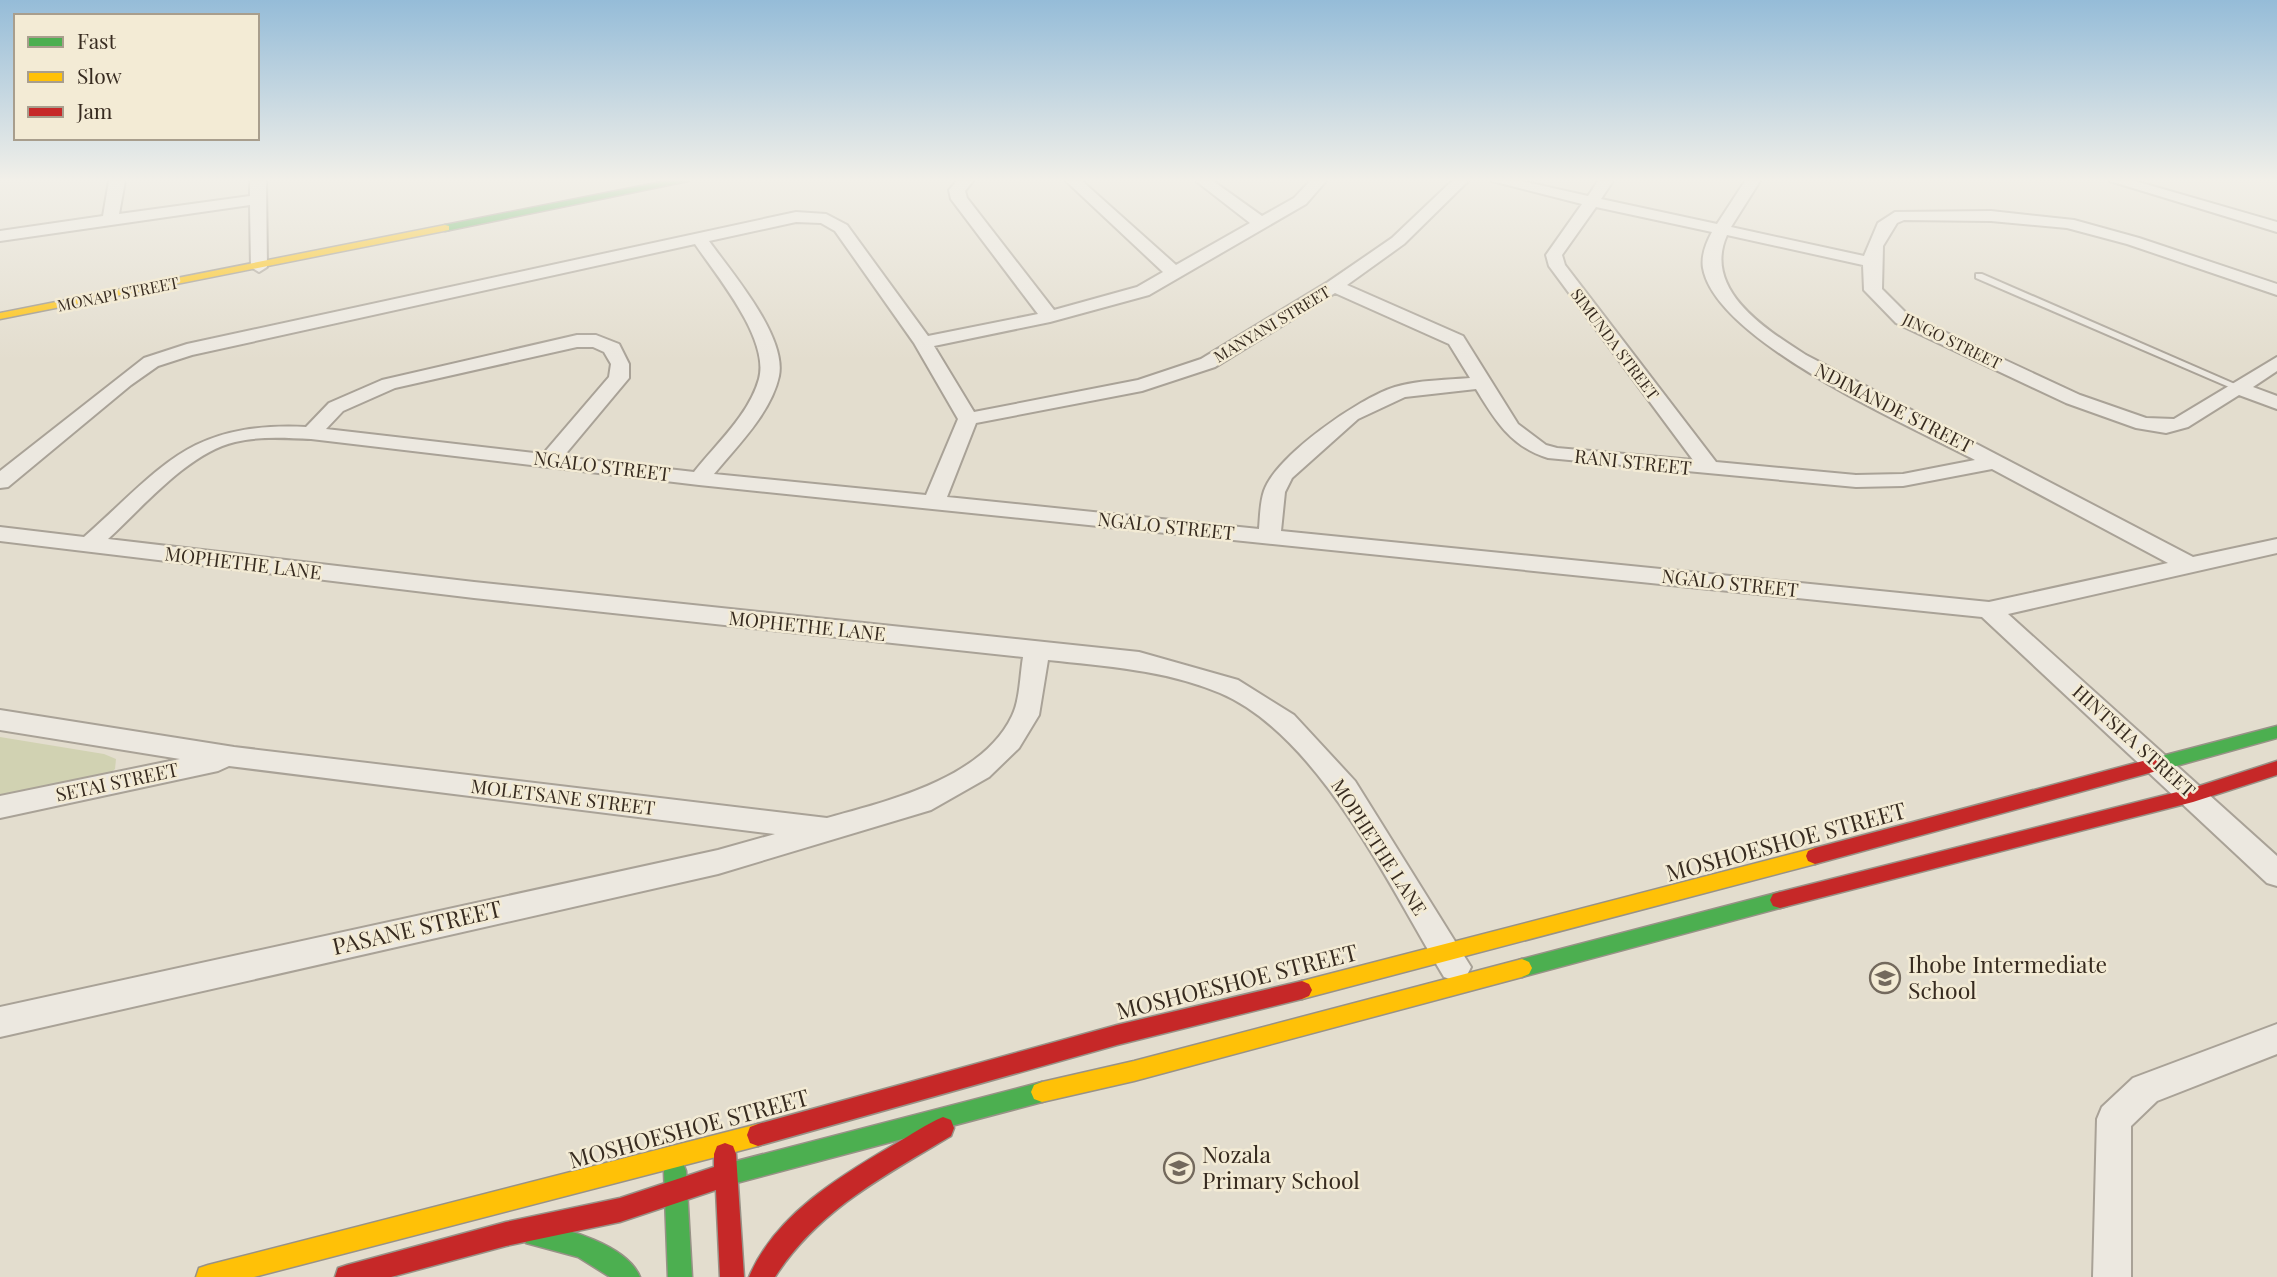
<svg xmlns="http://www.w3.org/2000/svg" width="2277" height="1277" font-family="'Playfair Display',serif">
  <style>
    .green { fill: #d1d2b2 }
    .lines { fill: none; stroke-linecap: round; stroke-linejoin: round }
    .lane-casing { stroke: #a9a297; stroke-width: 4 }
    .street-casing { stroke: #a9a297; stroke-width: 4 }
    .fast-casing { stroke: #989287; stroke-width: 3 }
    .slow-casing { stroke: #989287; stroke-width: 3 }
    .jam-casing { stroke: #989287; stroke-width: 3 }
    .lane { fill: #ece8e0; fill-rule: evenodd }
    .street { fill: #ece8e0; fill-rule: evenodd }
    .fast { fill: #4caf50; fill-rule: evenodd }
    .slow { fill: #ffc107; fill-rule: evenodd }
    .jam { fill: #c62828; fill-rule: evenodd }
    .labels { text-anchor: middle; stroke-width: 5; stroke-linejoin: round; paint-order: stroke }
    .far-street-label { font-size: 16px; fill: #372b20; stroke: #f3ebd5 }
    .street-label { font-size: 19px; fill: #372b20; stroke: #f3ebd5 }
    .near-street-label { font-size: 23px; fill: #372b20; stroke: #f3ebd5 }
    .near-poi-label { font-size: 23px; fill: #372b20; stroke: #f3ebd5; text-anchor: start }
  </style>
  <rect width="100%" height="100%" fill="#e3ddce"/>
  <path class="green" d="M 0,737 L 104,754 L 116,759 L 115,769 L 109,774 L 0,799 Z"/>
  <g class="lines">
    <g class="lane-casing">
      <path id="lane" d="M 1976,274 L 1982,274 L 2244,388 L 2239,391 L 2236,390 L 1976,278 Z"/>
    </g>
    <g class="street-casing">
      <path id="street" d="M 109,181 L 125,181 L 119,214 L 250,196 L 250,181 L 266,181 L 267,267 L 259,272 L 251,267 L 250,205 L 0,241 L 0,231 L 103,216 Z
        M 957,181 L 973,181 L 965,191 L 967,198 L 1054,310 L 1137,287 L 1163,272 L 1066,181 L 1082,181 L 1176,265 L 1250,223 L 1196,181 L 1213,181 L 1262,216 L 1294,198 L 1310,181 L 1326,181 L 1306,204 L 1149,295 L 1050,322 L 934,346 L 974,412 L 1138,380 L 1201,359 L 1328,282 L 1392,238 L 1452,181 L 1468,181 L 1404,244 L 1347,285 L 1463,336 L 1518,424 L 1546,445 L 1557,448 L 1693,460 L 1549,266 L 1546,255 L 1582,204 L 1492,181 L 1522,181 L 1588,196 L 1598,181 L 1613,181 L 1601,199 L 1717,224 L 1745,181 L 1760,181 L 1731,227 L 1864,256 L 1878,223 L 1895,212 L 1991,211 L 2074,220 L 2139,238 L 2277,284 L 2277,295 L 2127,244 L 2067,228 L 1991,221 L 1904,220 L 1897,223 L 1883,246 L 1882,289 L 1908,315 L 2080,395 L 2146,418 L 2174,419 L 2277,357 L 2277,371 L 2253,387 L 2277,396 L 2277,409 L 2239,395 L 2188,427 L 2166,433 L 2136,428 L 2066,403 L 1896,323 L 1864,290 L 1863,265 L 1727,235 C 1702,290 1767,330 1806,355 L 2193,557 L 2277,539 L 2277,553 L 2008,614 L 2277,856 L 2277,886 L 2267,883 L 1982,617 L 699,485 L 311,439 C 286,438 260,436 235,442 C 188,453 143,507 108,539 L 474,582 L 1139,652 L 1238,680 L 1294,715 L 1355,781 L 1471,967 L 1466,977 L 1455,981 L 1444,977 C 1390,888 1319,735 1220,693 C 1166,670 1105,666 1048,660 L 1039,715 L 1019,748 L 989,777 L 931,810 L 718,874 L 0,1037 L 0,1007 L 718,850 L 775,834 L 229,766 L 218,771 L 0,818 L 0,796 L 180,759 L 0,730 L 0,710 L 234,747 L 827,818 C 888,801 982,779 1012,716 C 1020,700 1020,675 1023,657 L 474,598 L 0,541 L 0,527 L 84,537 C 165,465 189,422 306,427 L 329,403 L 382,380 L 577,335 L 596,335 L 619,344 L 629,364 L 629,378 L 563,457 L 694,472 C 716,444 749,415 759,379 C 770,339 716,275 695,244 L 192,355 L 158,366 L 131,385 L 8,487 L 0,488 L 0,471 L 144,358 L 187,344 L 796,212 L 826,214 L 847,225 L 928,336 L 1038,314 L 951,199 L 949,190 ZM 1596,207 L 1712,232 C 1706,243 1701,255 1703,268 C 1716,342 1911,426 1975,460 L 1903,474 L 1856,475 L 1716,462 L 1565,265 L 1562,255 ZM 796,222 L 821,223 L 835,231 L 914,343 L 958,419 L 926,495 L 714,474 C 737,446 771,413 779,376 C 787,336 731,272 709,241 ZM 1335,293 L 1449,344 L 1470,378 C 1445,380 1419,380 1395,387 C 1359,398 1276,456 1264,491 C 1260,503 1260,517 1259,529 L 947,497 L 976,423 L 1142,391 L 1215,367 ZM 577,347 L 593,347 L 604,352 L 611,364 L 609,377 L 543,454 L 326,429 L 343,411 L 395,388 ZM 1476,389 C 1495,420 1511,447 1548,458 L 1856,487 L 1903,486 L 1992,469 L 2168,563 L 1989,602 L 1281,531 L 1285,492 L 1292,478 L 1358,419 L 1405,397 Z
        M 2110,181 L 2135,181 L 2277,222 L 2277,232 Z
        M 2277,1024 L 2277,1054 L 2157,1101 L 2131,1126 L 2131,1277 L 2093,1277 L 2097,1119 L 2102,1107 L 2133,1078 Z"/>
    </g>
    <g class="fast-casing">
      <path id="fast" d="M 666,181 L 688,181 L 445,231 L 440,228 L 445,225 Z
        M 2277,726 L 2277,738 L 2158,771 L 2152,769 L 2149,764 L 2152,759 L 2158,757 Z
        M 1780,892 L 1787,894 L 1790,900 L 1787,906 L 1780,908 L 1522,977 L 1515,974 L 1512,968 L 1515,962 L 1522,959 Z
        M 1042,1082 L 1050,1085 L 1053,1092 L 1050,1099 L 1042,1102 L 725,1186 L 717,1183 L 714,1175 L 717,1167 L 725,1164 Z
        M 675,1160 L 683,1163 L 686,1171 L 692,1277 L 668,1277 L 664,1171 L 667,1163 Z
        M 534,1223 C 566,1228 627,1245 640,1277 L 610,1277 L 578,1257 L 526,1243 L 522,1235 L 526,1227 Z"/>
    </g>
    <g class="slow-casing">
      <path id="slow" d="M 445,225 L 449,226 L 449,230 L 0,319 L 0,313 Z
        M 1815,848 L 1822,851 L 1824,856 L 1822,861 L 1815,864 L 1302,999 L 1295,996 L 1292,990 L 1295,984 L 1302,981 Z
        M 1522,959 L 1529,962 L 1532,968 L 1529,974 L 1522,977 L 1134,1081 L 1042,1102 L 1034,1099 L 1031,1092 L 1034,1085 L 1042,1082 L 1134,1061 Z
        M 758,1124 L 766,1127 L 769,1135 L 766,1143 L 758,1146 L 254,1277 L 196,1277 L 199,1268 L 208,1265 Z"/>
    </g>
    <g class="jam-casing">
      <path id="jam" d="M 2158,757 L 2164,759 L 2167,764 L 2164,769 L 1815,864 L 1808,861 L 1806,856 L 1808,851 L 1815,848 Z
        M 2277,761 L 2277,775 L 2193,802 L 1780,908 L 1773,906 L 1770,900 L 1773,894 L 1780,892 L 2193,788 Z
        M 1302,981 L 1309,984 L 1312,990 L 1309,996 L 1302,999 L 1117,1045 L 758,1146 L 750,1143 L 747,1135 L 750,1127 L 758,1124 L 1117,1025 Z
        M 943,1117 L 951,1120 L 954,1128 L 951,1136 C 885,1175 817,1211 775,1277 L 749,1277 C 775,1215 840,1176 895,1144 C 911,1135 926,1124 943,1117 Z
        M 725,1143 L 733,1146 L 736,1154 L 744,1277 L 720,1277 L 716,1190 L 620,1222 L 506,1246 L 391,1277 L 335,1277 L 338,1268 L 347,1265 L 506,1222 L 620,1198 L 714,1167 L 714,1154 L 717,1146 Z"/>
    </g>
    <use href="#lane" class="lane"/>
    <use href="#street" class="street"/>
    <use href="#fast" class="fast"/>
    <use href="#slow" class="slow"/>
    <use href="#jam" class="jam"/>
  </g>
  <linearGradient id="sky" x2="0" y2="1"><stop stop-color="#95bcd8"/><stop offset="0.5" stop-color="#f2f0e9"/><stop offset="1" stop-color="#f2f0e9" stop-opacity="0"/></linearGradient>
  <rect width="2277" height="360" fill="url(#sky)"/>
  <defs>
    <g id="school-ring" transform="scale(1.575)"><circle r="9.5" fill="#f3ebd5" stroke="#73695d" stroke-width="1.5"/><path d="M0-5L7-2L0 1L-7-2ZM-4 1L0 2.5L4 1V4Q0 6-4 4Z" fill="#73695d"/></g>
  </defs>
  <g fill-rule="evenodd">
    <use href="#school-ring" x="1885" y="978"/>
    <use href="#school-ring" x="1179" y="1168"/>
  </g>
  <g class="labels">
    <g class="far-street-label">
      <text transform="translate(118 294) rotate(-11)" y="6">MONAPI STREET</text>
      <text transform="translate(1272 324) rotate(-31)" y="6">MANYANI STREET</text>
      <text transform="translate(1952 341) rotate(26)" y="6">JINGO STREET</text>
      <text transform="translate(1615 344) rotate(53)" y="6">SIMUNDA STREET</text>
    </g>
    <g class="street-label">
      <text transform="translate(1894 408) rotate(27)" y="7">NDIMANDE STREET</text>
      <text transform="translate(1633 462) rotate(6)" y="7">RANI STREET</text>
      <text transform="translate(602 466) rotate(7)" y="7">NGALO STREET</text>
      <text transform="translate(1166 526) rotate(6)" y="7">NGALO STREET</text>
      <text transform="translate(243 563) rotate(7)" y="7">MOPHETHE LANE</text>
      <text transform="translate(1730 583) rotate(6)" y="7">NGALO STREET</text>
      <text transform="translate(807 626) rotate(6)" y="7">MOPHETHE LANE</text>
      <text transform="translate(2134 741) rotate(42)" y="7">HINTSHA STREET</text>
      <text transform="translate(117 782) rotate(-12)" y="7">SETAI STREET</text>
      <text transform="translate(563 797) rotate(7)" y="7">MOLETSANE STREET</text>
      <text transform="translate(1379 847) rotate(57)" y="7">MOPHETHE LANE</text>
    </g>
    <g class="near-street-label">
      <text transform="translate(1786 842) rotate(-15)" y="8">MOSHOESHOE STREET</text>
      <text transform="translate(417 928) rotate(-13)" y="8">PASANE STREET</text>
      <text transform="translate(1237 982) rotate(-14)" y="8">MOSHOESHOE STREET</text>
      <text transform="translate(689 1129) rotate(-15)" y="8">MOSHOESHOE STREET</text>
    </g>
    <g class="near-poi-label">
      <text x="1908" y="973">Ihobe Intermediate<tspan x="1908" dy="26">School</tspan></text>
      <text x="1202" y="1163">Nozala<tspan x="1202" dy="26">Primary School</tspan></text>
    </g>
  </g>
  <rect x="14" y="14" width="245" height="126" fill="#f3ebd5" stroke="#a89e8d" stroke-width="2"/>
  <rect x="28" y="37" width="35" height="10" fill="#4caf50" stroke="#a89e8d" stroke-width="2"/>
  <text x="77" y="49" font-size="21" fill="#372b20">Fast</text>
  <rect x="28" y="72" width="35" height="10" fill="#ffc107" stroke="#a89e8d" stroke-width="2"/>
  <text x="77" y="84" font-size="21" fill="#372b20">Slow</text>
  <rect x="28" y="107" width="35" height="10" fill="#c62828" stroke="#a89e8d" stroke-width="2"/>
  <text x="77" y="119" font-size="21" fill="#372b20">Jam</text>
</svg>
